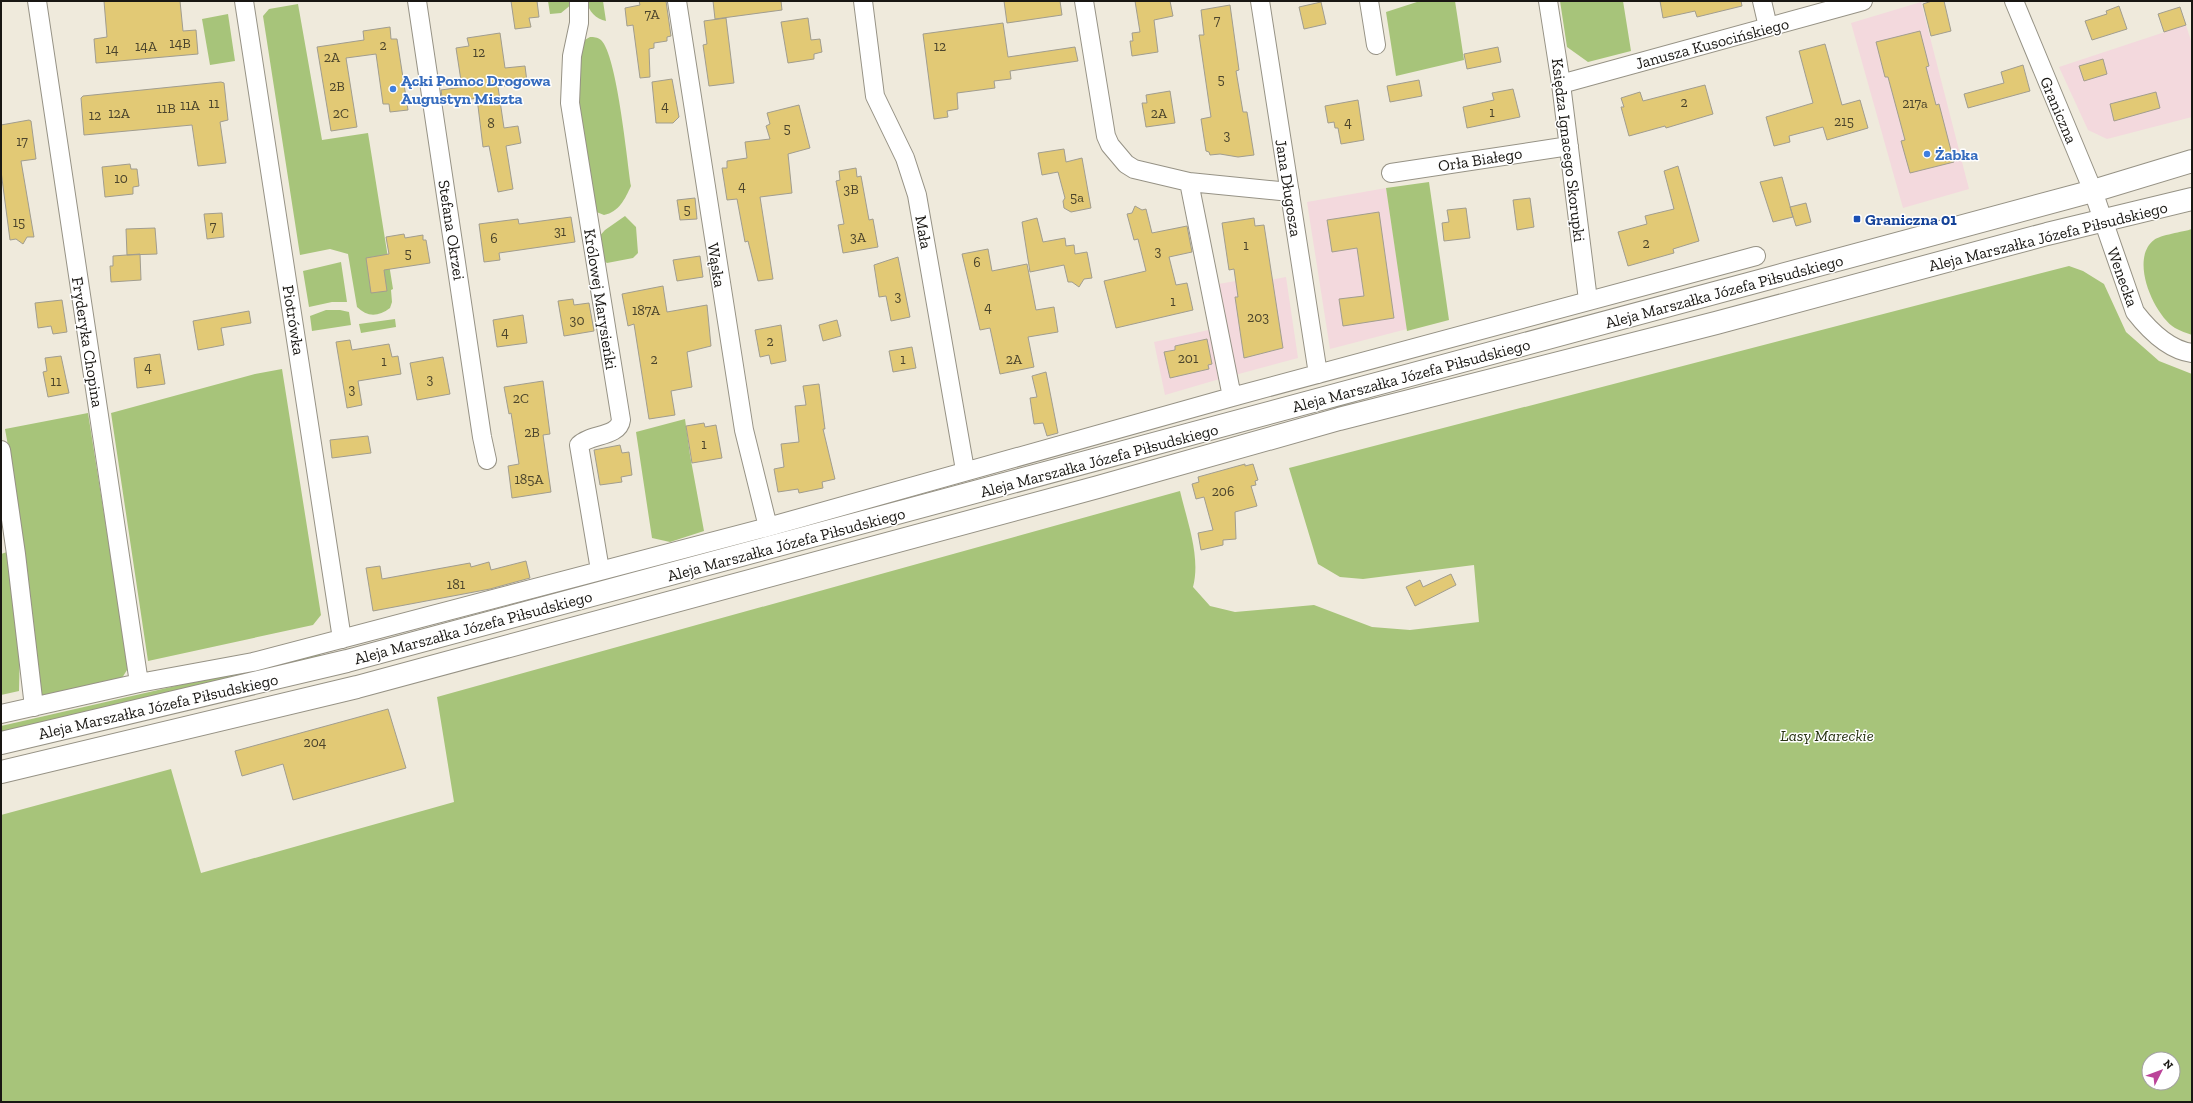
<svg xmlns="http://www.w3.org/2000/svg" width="2193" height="1103" font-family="'Zilla Slab',serif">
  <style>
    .commercial { fill: #f3d9dd }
    .green { fill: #a7c47a; fill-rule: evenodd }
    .building { fill: #e2c975; stroke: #a19d8f }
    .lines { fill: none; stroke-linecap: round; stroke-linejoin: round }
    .minor-casing { stroke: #969285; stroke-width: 20 }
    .secondary-casing { stroke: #969285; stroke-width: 24 }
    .minor { stroke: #fff; stroke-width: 18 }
    .secondary { stroke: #fff; stroke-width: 22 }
    .shop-dot { fill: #3f7fe0; stroke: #fff; stroke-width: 1.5 }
    .transit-dot { fill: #1a4fb4; stroke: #fff; stroke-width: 1.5 }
    .labels { text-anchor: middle; stroke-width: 3; stroke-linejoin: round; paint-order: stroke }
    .number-label { font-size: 14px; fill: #4b442c }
    .street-label { font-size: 16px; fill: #191713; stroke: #fff }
    .shop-label { font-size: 16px; font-weight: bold; fill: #366cbe; stroke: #fff; text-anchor: start }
    .transit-label { font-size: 16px; font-weight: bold; fill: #164399; stroke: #fff; text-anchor: start }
    .park-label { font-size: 16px; font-style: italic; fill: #283413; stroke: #fff }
  </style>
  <rect width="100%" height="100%" fill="#efeadc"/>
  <path class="commercial" d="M 1921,2 L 1969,189 L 1903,208 L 1851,23 Z
    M 2186,25 L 2192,44 L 2192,117 L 2107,139 L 2088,130 L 2059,67 Z
    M 1386,188 L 1407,329 L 1330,349 L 1307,202 Z
    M 1286,277 L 1298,358 L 1235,375 L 1218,284 L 1254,278 L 1255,283 Z
    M 1213,329 L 1223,378 L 1165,395 L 1154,342 Z"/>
  <path class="green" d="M 548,1 L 572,1 L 572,4 L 561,13 L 550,14 Z
    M 587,1 L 603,1 L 606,21 C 596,19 588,11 587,1 Z
    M 1420,1 L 1455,1 L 1464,60 L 1396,76 L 1386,12 Z
    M 1560,1 L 1623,1 L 1631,51 L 1588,62 L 1567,47 Z
    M 298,4 L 322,140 L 368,133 L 393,289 L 391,290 L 392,302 L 390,308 C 378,317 367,317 357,307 L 348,254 L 330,249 L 300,255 L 263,16 L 269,9 Z
    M 228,14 L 235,61 L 210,65 L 202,19 Z
    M 590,37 C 594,37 597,37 601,40 C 617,55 627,160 631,186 C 625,199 619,212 604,215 L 594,211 L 576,107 L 581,42 Z
    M 1429,182 L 1449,320 L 1407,331 L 1386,188 Z
    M 625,216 L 636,227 L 638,253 L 633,258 L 607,263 L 600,258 L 596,240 L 605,230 Z
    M 2192,229 L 2192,335 C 2187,333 2180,331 2175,328 C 2154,315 2129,259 2154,240 C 2160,235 2183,232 2192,229 Z
    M 341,262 L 347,302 L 332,302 L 309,307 L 303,271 Z
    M 2069,266 L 2083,271 L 2104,284 L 2126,332 L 2159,361 L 2192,374 L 2192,1102 L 1,1102 L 1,815 L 171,769 L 201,873 L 454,802 L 437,697 L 1180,491 C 1187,521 1201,557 1193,587 L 1210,606 L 1235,612 L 1314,605 L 1372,627 L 1410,630 L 1479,622 L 1474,565 L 1363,579 L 1340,577 L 1318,564 L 1289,468 ZM 2149,1059 L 2173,1059 L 2173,1083 L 2149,1083 Z
    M 326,310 L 340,310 L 349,312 L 351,325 L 312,331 L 310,316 Z
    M 395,319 L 396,327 L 361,333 L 359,324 Z
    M 282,369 L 321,615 L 313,625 L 148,661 L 111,413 L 255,374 Z
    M 88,413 L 127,659 L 127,670 L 122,678 L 38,697 L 17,496 L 5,429 Z
    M 685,419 L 690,455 L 704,531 L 670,542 L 652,538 L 636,432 Z
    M 7,552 L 13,585 L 20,643 L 19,691 L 1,695 L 1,554 Z
    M 319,651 L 320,656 L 1,733 L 1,726 L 193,682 Z"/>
  <path class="building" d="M 104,1 L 180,1 L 183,31 L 196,30 L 198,54 L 96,63 L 94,39 L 107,37 Z
    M 511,1 L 537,1 L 539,17 L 529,18 L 531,27 L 515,29 Z
    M 639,1 L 666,1 L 671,36 L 667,37 L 667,41 L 654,43 L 654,48 L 649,49 L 650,77 L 640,78 L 633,25 L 627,26 L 625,8 L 640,5 Z
    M 713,1 L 781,1 L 782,10 L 715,19 Z
    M 1004,1 L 1060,1 L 1062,15 L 1007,23 Z
    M 1135,1 L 1170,1 L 1173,16 L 1154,20 L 1158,52 L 1132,56 L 1130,41 L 1133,41 L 1132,33 L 1140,32 Z
    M 1660,1 L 1741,1 L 1742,6 L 1697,17 L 1695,11 L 1663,18 Z
    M 1932,1 L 1944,1 L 1951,31 L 1931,36 L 1923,4 Z
    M 1321,2 L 1326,24 L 1304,29 L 1299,7 Z
    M 1230,5 L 1239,70 L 1236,71 L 1243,112 L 1247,112 L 1254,155 L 1238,157 L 1220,154 L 1210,155 L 1209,152 L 1206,151 L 1201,119 L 1211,117 L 1199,35 L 1204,35 L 1201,10 Z
    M 2119,6 L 2127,29 L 2092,40 L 2085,21 L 2107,14 L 2106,11 Z
    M 2180,7 L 2186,25 L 2164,32 L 2158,14 Z
    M 726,18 L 734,83 L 709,86 L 703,45 L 707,44 L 704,21 Z
    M 808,18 L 811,40 L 820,39 L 822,52 L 814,54 L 814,59 L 788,63 L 781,22 Z
    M 1003,23 L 1008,57 L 1075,47 L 1078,61 L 1010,71 L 1011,79 L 994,81 L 995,88 L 957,93 L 958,109 L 947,111 L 948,117 L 934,119 L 923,34 Z
    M 390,27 L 391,39 L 397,39 L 408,110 L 390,112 L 389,104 L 383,104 L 376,54 L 346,58 L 357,127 L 331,131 L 317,47 L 364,40 L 363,31 Z
    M 1920,31 L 1929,66 L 1926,67 L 1936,105 L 1939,104 L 1954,162 L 1910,173 L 1901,141 L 1905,140 L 1888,77 L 1885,77 L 1876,42 Z
    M 500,33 L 505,68 L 525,66 L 527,82 L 498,87 L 504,128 L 518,126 L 521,143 L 506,146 L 513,189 L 498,192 L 489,146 L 483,147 L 477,98 L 443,104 L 441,90 L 462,87 L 456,48 L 469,46 L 467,38 Z
    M 1825,44 L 1842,105 L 1860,100 L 1868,128 L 1827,140 L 1823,127 L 1789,136 L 1790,142 L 1774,146 L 1766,117 L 1813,103 L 1799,51 Z
    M 1498,47 L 1501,62 L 1467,69 L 1464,54 Z
    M 2103,59 L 2107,74 L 2084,81 L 2079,66 Z
    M 2023,65 L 2030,91 L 1968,108 L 1964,94 L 2004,83 L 2001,72 Z
    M 672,79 L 679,117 L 673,123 L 656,123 L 652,82 Z
    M 1419,80 L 1422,96 L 1390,102 L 1387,86 Z
    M 221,82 L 224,83 L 228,120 L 220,122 L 226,163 L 198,166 L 192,125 L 84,135 L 81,98 L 83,96 Z
    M 1705,85 L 1713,114 L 1666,128 L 1665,126 L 1629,136 L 1621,107 L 1624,107 L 1621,98 L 1640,92 L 1643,101 Z
    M 1513,89 L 1520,117 L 1467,128 L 1463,107 L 1494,100 L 1492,93 Z
    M 1170,91 L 1175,123 L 1146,127 L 1142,103 L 1147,103 L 1146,95 Z
    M 2156,92 L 2160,108 L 2114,121 L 2110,104 Z
    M 1358,100 L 1364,140 L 1341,144 L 1338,128 L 1335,128 L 1334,122 L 1328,123 L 1325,106 Z
    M 799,105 L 810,148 L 788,154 L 792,193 L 760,197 L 773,279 L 758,281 L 748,241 L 745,242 L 737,199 L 727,200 L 722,168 L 727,168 L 727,161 L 747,158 L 745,142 L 770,139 L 766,126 L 770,124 L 767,113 Z
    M 29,120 L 31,121 L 36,159 L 21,161 L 34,237 L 27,237 L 23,244 L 16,239 L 10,240 L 1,171 L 1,125 Z
    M 1064,149 L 1066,162 L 1082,158 L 1091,208 L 1071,212 L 1064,208 L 1063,201 L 1065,198 L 1058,172 L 1042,175 L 1038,153 Z
    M 130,164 L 131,169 L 137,169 L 139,186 L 133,187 L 133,194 L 105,197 L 102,167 Z
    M 1678,166 L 1699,241 L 1673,249 L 1674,253 L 1628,266 L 1618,232 L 1647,224 L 1645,216 L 1674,209 L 1664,171 Z
    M 856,168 L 857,177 L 861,176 L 869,220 L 873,219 L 878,247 L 843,253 L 838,225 L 844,224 L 836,181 L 840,180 L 839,171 Z
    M 1782,177 L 1793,217 L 1773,222 L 1760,182 Z
    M 695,198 L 697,219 L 680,220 L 677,200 Z
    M 1530,198 L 1534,227 L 1517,230 L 1513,200 Z
    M 1806,203 L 1811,222 L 1796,226 L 1790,207 Z
    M 1135,206 L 1142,210 L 1146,209 L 1152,233 L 1187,226 L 1192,252 L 1169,257 L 1176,285 L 1187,283 L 1193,310 L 1116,328 L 1104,281 L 1146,271 L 1138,239 L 1134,240 L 1127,214 L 1132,213 Z
    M 1466,208 L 1470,238 L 1444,241 L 1442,223 L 1449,222 L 1447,210 Z
    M 1379,212 L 1394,318 L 1343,326 L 1339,299 L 1364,296 L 1357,248 L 1332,252 L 1327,220 Z
    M 222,213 L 224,237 L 207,239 L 204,214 Z
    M 571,217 L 575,242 L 499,253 L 500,260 L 484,262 L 479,224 L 518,219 L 519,224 Z
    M 1037,218 L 1043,242 L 1065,238 L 1066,246 L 1074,245 L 1075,254 L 1087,252 L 1092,278 L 1084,279 L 1079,287 L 1072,282 L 1068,282 L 1064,265 L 1030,272 L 1022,222 Z
    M 1254,218 L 1255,226 L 1264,225 L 1283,348 L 1244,358 L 1235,297 L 1238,297 L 1234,269 L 1229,270 L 1222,223 Z
    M 155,228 L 157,254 L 127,255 L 126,229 Z
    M 404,234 L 405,238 L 423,235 L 423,240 L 426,240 L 430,263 L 384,270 L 387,291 L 371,293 L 366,258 L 389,254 L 386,237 Z
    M 988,249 L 992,271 L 1027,264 L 1036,310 L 1054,307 L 1058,332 L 1028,337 L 1034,367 L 1000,374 L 990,328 L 980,330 L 962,254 Z
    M 140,254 L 141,280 L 111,282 L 110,266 L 113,266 L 113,256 Z
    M 700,256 L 703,277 L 677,281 L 673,260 Z
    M 898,257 L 910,317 L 891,321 L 886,296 L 879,297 L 874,265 Z
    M 663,286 L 667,312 L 707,305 L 711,346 L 687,352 L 692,387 L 671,391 L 675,415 L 649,419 L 634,324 L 628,326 L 622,294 Z
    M 573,299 L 574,305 L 589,303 L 594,331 L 564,336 L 558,301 Z
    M 62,300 L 67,332 L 53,334 L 51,326 L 38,328 L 35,303 Z
    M 249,311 L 251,323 L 221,328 L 224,345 L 198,350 L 193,321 Z
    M 523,315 L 527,343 L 497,347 L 493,320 Z
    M 837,320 L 841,336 L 823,341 L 819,325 Z
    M 781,325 L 786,361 L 771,364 L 769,355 L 760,357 L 755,330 Z
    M 1207,339 L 1212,364 L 1208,365 L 1209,369 L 1170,378 L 1164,352 L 1175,350 L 1175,346 Z
    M 350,340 L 352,350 L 389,344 L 392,357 L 398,356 L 401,374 L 358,381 L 362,405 L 347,408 L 336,342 Z
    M 912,347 L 916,368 L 893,372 L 889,351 Z
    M 160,354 L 165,384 L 137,388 L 134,358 Z
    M 61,356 L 69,393 L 48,397 L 43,372 L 47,371 L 45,358 Z
    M 443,357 L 450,394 L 417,400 L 410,363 Z
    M 1046,372 L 1058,433 L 1047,436 L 1043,423 L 1034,424 L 1030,398 L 1037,397 L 1032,376 Z
    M 543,381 L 550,434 L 543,435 L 551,492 L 512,498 L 508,466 L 519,464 L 511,413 L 509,414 L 504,387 Z
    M 819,384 L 825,429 L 823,429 L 835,479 L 822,482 L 823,488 L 799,493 L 798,489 L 778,492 L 774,469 L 784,467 L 781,444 L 799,442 L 795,406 L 806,405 L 803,386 Z
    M 704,423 L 705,427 L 716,425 L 722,458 L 692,463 L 686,426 Z
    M 368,436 L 371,453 L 332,458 L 330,440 Z
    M 620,445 L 622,453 L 629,452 L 632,475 L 621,477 L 622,482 L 600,485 L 594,450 Z
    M 1245,464 L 1245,466 L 1253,464 L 1258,480 L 1255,481 L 1256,485 L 1251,486 L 1257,506 L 1235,512 L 1236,539 L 1223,540 L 1223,545 L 1201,550 L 1198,533 L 1213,530 L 1204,497 L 1196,499 L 1192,484 L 1199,482 L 1198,477 Z
    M 526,561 L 530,578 L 490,589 L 373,611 L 366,568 L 380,566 L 382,579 L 470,563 L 471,567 L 489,562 L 491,570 Z
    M 1451,574 L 1456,585 L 1415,606 L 1406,587 L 1420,580 L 1423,587 Z
    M 388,709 L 406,768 L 293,800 L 283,764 L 242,776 L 235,751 Z"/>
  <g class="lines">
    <g class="minor-casing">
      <path id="minor" d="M 37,1 L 139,683
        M 244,1 L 342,639
        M 417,1 L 482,437 L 487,460
        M 579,1 L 579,23 L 572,56 L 570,103 L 621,420 C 619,437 590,434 579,445 L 600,570
        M 677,1 L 744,430 L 768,527
        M 863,1 L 875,96 L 905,158 L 917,195 L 965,470
        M 1084,1 L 1106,136 L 1110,145 L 1126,164 L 1134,169 L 1189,182 L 1290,192
        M 1260,1 L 1318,374
        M 1369,1 L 1376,45
        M 1548,1 L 1561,84 L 1588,300
        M 1762,1 L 1768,27
        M 2014,1 L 2093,191 L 2135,312 C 2149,330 2169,350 2192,353
        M 1561,84 L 1863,1
        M 1391,173 L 1569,146
        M 1189,182 L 1232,397
        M 1,450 L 16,554 L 34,707
        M 1,714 L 139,683 L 253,662 L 768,527 L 1232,397 L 1756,256"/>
    </g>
    <g class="secondary-casing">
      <path id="secondary" d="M 1,743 L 347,661 L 1774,277 L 2093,191 L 2192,161
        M 1,772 L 357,687 L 1098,487 L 1339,419 L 1716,323 L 2047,234 L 2192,199"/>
    </g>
    <use href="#minor" class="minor"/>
    <use href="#secondary" class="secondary"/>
  </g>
  <g class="shop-dot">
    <circle cx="393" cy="89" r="4"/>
    <circle cx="1927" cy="154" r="4"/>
  </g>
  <rect class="transit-dot" x="1853" y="215" width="8" height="8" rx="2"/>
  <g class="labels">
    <g class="number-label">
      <text x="652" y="19">7A</text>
      <text x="1217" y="25">7</text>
      <text x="180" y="48">14B</text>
      <text x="383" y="50">2</text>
      <text x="146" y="51">14A</text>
      <text x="940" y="51">12</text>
      <text x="112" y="54">14</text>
      <text x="479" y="57">12</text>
      <text x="332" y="62">2A</text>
      <text x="1221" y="84">5</text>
      <text x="337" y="91">2B</text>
      <text x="1684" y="107">2</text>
      <text x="214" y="108">11</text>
      <text x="1915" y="108">217a</text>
      <text x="190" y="110">11A</text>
      <text x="665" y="111">4</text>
      <text x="166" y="113">11B</text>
      <text x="1492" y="117">1</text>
      <text x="119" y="118">12A</text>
      <text x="341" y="118">2C</text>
      <text x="1159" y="118">2A</text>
      <text x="95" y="120">12</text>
      <text x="1844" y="126">215</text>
      <text x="1348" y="127">4</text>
      <text x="491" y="128">8</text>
      <text x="787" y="133">5</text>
      <text x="1227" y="140">3</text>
      <text x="22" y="146">17</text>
      <text x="121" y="183">10</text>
      <text x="742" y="191">4</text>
      <text x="851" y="194">3B</text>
      <text x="1077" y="202">5a</text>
      <text x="687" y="214">5</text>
      <text x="19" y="227">15</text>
      <text x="213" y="231">7</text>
      <text x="560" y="236">31</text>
      <text x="858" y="242">3A</text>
      <text x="494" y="243">6</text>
      <text x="1646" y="248">2</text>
      <text x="1246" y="250">1</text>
      <text x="1158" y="256">3</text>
      <text x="408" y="258">5</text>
      <text x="977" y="267">6</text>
      <text x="898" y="301">3</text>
      <text x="1173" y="306">1</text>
      <text x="988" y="312">4</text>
      <text x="646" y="315">187A</text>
      <text x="1258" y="322">203</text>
      <text x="577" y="325">30</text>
      <text x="505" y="337">4</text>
      <text x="770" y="346">2</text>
      <text x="1188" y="363">201</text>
      <text x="654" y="364">2</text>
      <text x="903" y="364">1</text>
      <text x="1014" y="364">2A</text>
      <text x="384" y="366">1</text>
      <text x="148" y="372">4</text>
      <text x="430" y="384">3</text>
      <text x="56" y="386">11</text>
      <text x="352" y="394">3</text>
      <text x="521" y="403">2C</text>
      <text x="532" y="437">2B</text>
      <text x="704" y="449">1</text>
      <text x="529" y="484">185A</text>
      <text x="1223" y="496">206</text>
      <text x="456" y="589">181</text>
      <text x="315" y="747">204</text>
    </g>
    <g class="street-label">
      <text transform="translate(1712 43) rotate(-15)" y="6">Janusza Kusocińskiego</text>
      <text transform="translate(2059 110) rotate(67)" y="6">Graniczna</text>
      <text transform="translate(1569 150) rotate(83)" y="6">Księdza Ignacego Skorupki</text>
      <text transform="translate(1480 159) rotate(-9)" y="6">Orła Białego</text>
      <text transform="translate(1289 188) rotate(81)" y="6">Jana Długosza</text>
      <text transform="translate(452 230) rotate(81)" y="6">Stefana Okrzei</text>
      <text transform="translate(924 232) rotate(80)" y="6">Mała</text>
      <text transform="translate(2048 236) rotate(-14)" y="6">Aleja Marszałka Józefa Piłsudskiego</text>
      <text transform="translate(717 265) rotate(81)" y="6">Wąska</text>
      <text transform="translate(2123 277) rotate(70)" y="6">Wenecka</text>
      <text transform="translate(1724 291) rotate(-15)" y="6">Aleja Marszałka Józefa Piłsudskiego</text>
      <text transform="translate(601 299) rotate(81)" y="6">Królowej Marysieńki</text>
      <text transform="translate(294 320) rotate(81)" y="6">Piotrówka</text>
      <text transform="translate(88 342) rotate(81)" y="6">Fryderyka Chopina</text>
      <text transform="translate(1411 375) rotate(-15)" y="6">Aleja Marszałka Józefa Piłsudskiego</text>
      <text transform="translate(1099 460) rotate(-15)" y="6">Aleja Marszałka Józefa Piłsudskiego</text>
      <text transform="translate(786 544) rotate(-15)" y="6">Aleja Marszałka Józefa Piłsudskiego</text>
      <text transform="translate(473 627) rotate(-15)" y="6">Aleja Marszałka Józefa Piłsudskiego</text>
      <text transform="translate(158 706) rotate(-13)" y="6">Aleja Marszałka Józefa Piłsudskiego</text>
    </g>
    <g class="shop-label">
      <text x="401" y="86">Ącki Pomoc Drogowa<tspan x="401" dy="18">Augustyn Miszta</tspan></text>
      <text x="1935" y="160">Żabka</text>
    </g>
    <g class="transit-label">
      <text x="1865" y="225">Graniczna 01</text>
    </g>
    <g class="park-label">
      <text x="1827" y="741">Lasy Mareckie</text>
    </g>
  </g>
  <rect width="2193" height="1103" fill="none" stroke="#191713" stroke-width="4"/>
  <g transform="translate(2161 1071) rotate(48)"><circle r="19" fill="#ffffff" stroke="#a3a2a1"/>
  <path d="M0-3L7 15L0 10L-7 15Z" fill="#bb4399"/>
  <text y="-6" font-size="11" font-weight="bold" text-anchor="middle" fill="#191713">N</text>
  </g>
</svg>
